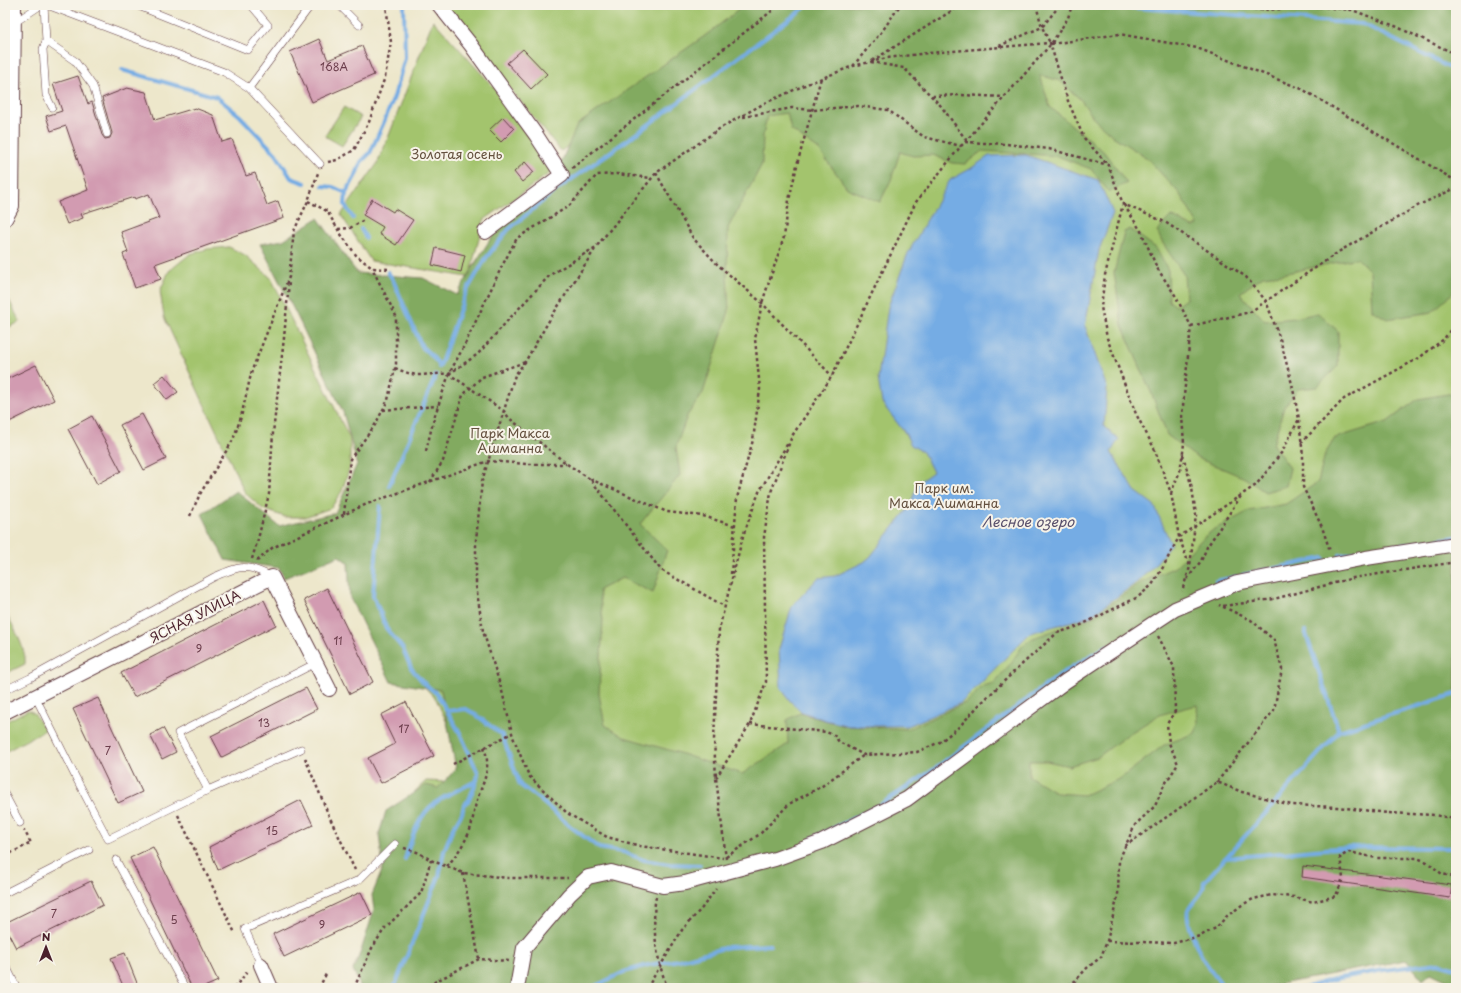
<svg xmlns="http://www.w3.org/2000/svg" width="1461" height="993" font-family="'Playpen Sans',sans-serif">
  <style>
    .green { fill: #a3c46d; stroke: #76724c }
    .forest { fill: #82aa60; stroke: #666446; fill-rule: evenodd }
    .water { fill: #75ace4; stroke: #606688 }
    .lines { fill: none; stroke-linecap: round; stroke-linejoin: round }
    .stream { stroke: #75ace4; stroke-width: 4 }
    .building { fill: #d29bb1 }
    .lane-casing { stroke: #623d43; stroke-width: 8 }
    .street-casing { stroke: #623d43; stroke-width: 16 }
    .path { stroke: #623d43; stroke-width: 2.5; stroke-dasharray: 3 3; stroke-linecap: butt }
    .lane { stroke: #fff; stroke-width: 7 }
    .street { stroke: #fff; stroke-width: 14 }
    .labels { text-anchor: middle; stroke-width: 4; stroke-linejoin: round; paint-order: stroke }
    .number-label { font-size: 11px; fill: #6c3e4c }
    .park-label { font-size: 13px; fill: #65513f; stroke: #f7f3e8 }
    .street-label { font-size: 13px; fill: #4a1f2b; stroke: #f7f3e8 }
    .water-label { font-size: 14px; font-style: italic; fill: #59506c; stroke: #f7f3e8 }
  </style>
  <rect width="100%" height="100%" fill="#f7f3e8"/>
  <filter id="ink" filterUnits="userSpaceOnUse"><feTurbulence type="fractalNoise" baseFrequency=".025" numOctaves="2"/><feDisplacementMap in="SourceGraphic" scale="8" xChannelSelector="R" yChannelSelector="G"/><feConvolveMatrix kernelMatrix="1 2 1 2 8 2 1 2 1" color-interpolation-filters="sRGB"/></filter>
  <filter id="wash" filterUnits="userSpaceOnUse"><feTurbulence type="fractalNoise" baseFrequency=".012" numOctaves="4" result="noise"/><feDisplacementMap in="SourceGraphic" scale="16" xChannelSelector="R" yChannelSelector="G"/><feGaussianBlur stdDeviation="0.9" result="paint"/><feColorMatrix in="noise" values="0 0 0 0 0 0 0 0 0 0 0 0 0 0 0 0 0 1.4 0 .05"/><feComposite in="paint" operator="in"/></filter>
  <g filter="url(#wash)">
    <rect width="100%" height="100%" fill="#ede7cb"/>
    <path class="green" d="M 442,5 L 1456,5 L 1456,959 L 1431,973 L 1406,960 L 1349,963 L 1258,988 L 413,988 L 385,977 L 357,980 L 359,965 L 372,928 L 400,805 L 426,781 L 447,782 L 461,768 L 447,723 L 436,699 L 395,655 L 457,296 L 468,277 L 371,261 L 341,215 L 377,164 L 388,138 L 433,20 L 500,94 L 554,170 L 484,220 L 471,269 L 479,257 L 554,179 L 568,146 L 561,151 Z
      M 344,107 L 361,117 L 342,146 L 325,136 Z
      M 229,247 L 245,255 L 271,278 L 350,439 L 350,467 L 342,491 L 331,508 L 305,517 L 285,517 L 263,509 L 245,493 L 164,317 L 160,291 L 169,271 L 190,254 L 207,249 Z
      M 5,292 L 20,322 L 5,329 Z
      M 5,611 C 12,625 27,649 25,664 L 5,674 Z
      M 28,710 L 34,713 L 45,730 L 5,752 L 5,722 Z"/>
    <path class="forest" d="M 745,5 L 1456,5 L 1456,290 L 1432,312 L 1387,319 L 1372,310 L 1370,271 L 1357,258 L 1282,274 L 1263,276 L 1240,293 L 1265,321 L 1295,318 L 1318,313 L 1338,331 L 1338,366 L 1317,387 L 1298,389 L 1284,407 L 1273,445 L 1290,468 L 1286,486 L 1265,492 L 1245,478 L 1197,458 L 1167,435 L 1153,397 L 1122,325 L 1114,273 L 1124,232 L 1130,229 L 1156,248 L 1168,270 L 1169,301 L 1176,306 L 1186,299 L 1184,275 L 1162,242 L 1157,231 L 1171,216 L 1193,227 L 1198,225 L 1179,193 L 1147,158 L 1114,137 L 1095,120 L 1081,100 L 1060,81 L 1040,75 L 1050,107 L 1104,152 L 1127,183 L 1109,192 L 1091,169 L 1057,156 L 982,151 L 965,164 L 952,163 L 933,155 L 913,156 L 900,152 L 891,180 L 880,202 L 847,188 L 819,150 L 791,130 L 787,113 L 767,116 L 763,136 L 762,164 L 728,228 L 727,273 L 729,311 L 703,393 L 687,416 L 676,447 L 680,475 L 640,524 L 667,550 L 653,593 L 622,578 L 599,590 L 603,620 L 599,694 L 605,725 L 624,737 L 676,752 L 742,774 L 788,744 L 787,720 L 800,713 L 845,726 L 908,729 L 967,702 L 983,686 L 994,683 L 1011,663 L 1023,645 L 1033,638 L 1095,616 L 1138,584 L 1175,567 L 1204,537 L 1213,530 L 1249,511 L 1286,504 L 1318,482 L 1325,454 L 1335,438 L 1387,422 L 1418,399 L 1454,393 L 1456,386 L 1456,985 L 1431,973 L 1423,980 L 1406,960 L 1260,988 L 361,988 L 353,970 L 361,951 L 374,910 L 372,895 L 383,868 L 379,834 L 386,811 L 426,785 L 438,788 L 456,769 L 441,690 L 391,682 L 350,598 L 348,563 L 339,556 L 284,578 L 279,568 L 225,560 L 202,514 L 236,491 L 279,526 L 335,513 L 357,464 L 343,412 L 297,316 L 260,244 L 283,240 L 318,218 L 357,273 L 423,278 L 457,295 L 479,257 L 503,219 L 554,179 L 577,125 L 706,35 ZM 1197,705 L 1198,723 L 1195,733 L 1164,745 L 1121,778 L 1084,795 L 1057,793 L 1029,776 L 1029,761 L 1047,761 L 1069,766 L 1098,757 L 1127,735 L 1159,715 Z"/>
    <path class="water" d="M 1026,155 L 1098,180 L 1113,213 L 1099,250 L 1085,326 L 1107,388 L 1104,427 L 1119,439 L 1111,452 L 1135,491 L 1154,505 L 1171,544 L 1153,567 L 1136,583 L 1091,616 L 1030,633 L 961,703 L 908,726 L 849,726 L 825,720 L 802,712 L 790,701 L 781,688 L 779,649 L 792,606 L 818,578 L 835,576 L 864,562 L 870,557 L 908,509 L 919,482 L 933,472 L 923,452 L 911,445 L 905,433 L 882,403 L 878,378 L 888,307 L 908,253 L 950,180 L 970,169 L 989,156 Z"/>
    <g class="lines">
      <path class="stream" d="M 1095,5 L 1363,24 L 1456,71
        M 122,70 L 217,97 L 240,116 L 276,154 L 291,178 L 305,183
        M 323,186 L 333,187 L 346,193
        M 353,218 L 345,205 L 346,193 L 356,175 L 361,162 L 370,153 L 384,122 L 394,97 L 405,58 L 404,5
        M 361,229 L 366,238
        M 388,272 L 393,280 L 422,347 L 432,356 L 440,366 L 439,367
        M 440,366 L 466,292 L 486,258 L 508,230 L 555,191 L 640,131 L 808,5
        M 389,486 L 436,375
        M 380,506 L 373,596 L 381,614 L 386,628 L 403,649 L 411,668 L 424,683 L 437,694 L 460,733 L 478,773 L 477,780 L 469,800 L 464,805 L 462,813 L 453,828 L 444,851 L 439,876 L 394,988
        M 1340,555 L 1456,537
        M 1243,575 L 1324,558
        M 1216,581 L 1236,577
        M 1305,631 L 1339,731
        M 447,711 L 466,709 L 475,714 L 502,735 L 520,785 L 539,799 L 570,826 L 599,848 L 623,852 L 644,860 L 669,864 L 700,865
        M 812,839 L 880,805 L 930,772 L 1062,673 L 1107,646
        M 1225,858 L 1348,847 L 1456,848
        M 405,859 C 411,840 418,815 435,803 C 447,794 463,788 476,781
        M 591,988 L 624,972 L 648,965 L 679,960 L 728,947 L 770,945
        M 1224,988 C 1217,977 1207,967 1201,955 C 1197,947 1185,919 1188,911 C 1193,899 1204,896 1204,882 L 1339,731 L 1456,694
        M 1305,988 L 1334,979 L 1384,970 L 1438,963 L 1456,968"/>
    </g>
    <g id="blocks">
      <path class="building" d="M 319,39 L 328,60 L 362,46 L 374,75 L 312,102 L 290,52 Z
        M 523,49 L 547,74 L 531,89 L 507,63 Z
        M 78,76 L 88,104 L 92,102 L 102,135 L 105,139 L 110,138 L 112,133 L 102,98 L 127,88 L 146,92 L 155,120 L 195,108 L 213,115 L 222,142 L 232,139 L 246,176 L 255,173 L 267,205 L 278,201 L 284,218 L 155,264 L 161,279 L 135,288 L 123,254 L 128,252 L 121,232 L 159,218 L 149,194 L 135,199 L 134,197 L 81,214 L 83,218 L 67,224 L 58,202 L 88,190 L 66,126 L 51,131 L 46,116 L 62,111 L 53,84 Z
        M 503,117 L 514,129 L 501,142 L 489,130 Z
        M 525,162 L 534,172 L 522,182 L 514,172 Z
        M 372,199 L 393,212 L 395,209 L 413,220 L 396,245 L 379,234 L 383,227 L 363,215 Z
        M 436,248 L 465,255 L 461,272 L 432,265 Z
        M 36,365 L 54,400 L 5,424 L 5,380 Z
        M 164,375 L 178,392 L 167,400 L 154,383 Z
        M 142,414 L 166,459 L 144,470 L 120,425 Z
        M 92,416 L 121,471 L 97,484 L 68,429 Z
        M 327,588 L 373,682 L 350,694 L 304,600 Z
        M 264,600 L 276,625 L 134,697 L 121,673 Z
        M 306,688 L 317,709 L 222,757 L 211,736 Z
        M 98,698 L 142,792 L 118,803 L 73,709 Z
        M 406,702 L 434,756 L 381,783 L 368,758 L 395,744 L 381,715 Z
        M 163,728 L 176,752 L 162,759 L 150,735 Z
        M 301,800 L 313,825 L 218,870 L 209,847 Z
        M 153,847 L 218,981 L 202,988 L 192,988 L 130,858 Z
        M 1303,866 L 1452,885 L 1450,898 L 1302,877 Z
        M 91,881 L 103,905 L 16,948 L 5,927 L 5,923 Z
        M 361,892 L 372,915 L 284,957 L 273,934 Z
        M 125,953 L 137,983 L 126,988 L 124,988 L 111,958 Z"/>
    </g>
  </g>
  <g filter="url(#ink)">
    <use href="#blocks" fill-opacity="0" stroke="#623d43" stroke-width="1"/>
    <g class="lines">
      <g class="lane-casing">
        <path id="lane" d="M 44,5 L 46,41 L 75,61 L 93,86 L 107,134
          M 47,5 L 224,72 L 249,88 L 320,164
          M 136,5 L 248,50 L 268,25 L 251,5
          M 339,5 L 359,25
          M 14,23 L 41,5
          M 46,41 L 43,49 L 46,95 L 52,107
          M 249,88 L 308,9 L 313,5
          M 5,690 L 30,678 L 214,577 C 240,566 246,563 272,577
          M 35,696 L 76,778 L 108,839 L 208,790 L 301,749
          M 208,790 L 178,733 L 316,663
          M 5,795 L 20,823
          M 116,860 L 185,988
          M 5,893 L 89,850
          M 5,964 L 17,988
          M 261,965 L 245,929 L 359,880 L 395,844"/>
      </g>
      <g class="street-casing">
        <path id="street" d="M 439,5 L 471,45 L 536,135 L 562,175 L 485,232
          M 5,219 L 12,206 L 14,5
          M 5,712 L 272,577 L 329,689
          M 261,965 L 271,988
          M 517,988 L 524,948 L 569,895 L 588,877 L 611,872 L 663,886 L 685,883 L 775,859 L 822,842 L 907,799 L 1066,681 L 1175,609 L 1237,583 L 1366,558 L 1456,544"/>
      </g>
      <path class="path" d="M 1036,5 L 1042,27 L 1050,43
        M 1236,5 L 1259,10 L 1323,7 L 1352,10 L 1395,26 L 1449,51 L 1456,55
        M 1051,44 L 1119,34 L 1197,48 L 1302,89 L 1456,181
        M 999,46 L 1042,27 L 1060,5
        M 872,61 L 961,5
        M 871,62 L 904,68 L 941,106 L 967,141
        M 853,66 L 883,30 L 900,5
        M 932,96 L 962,95 L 1004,97
        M 743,117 L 792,108 L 813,110 L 858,106 L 888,110 L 924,137 L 961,146
        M 965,142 L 1051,44 L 1068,18 L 1072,5
        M 328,162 L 337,160 L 354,150 L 369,122 L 385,77 L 391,42 L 386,6
        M 572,168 L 773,10
        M 656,173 L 693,238 L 717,264 L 762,303 L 832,376
        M 308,201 L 327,211 L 340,233 L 356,255 L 372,268 L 388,269
        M 1124,205 L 1141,231 L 1157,268 L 1175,295 L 1191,326 L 1182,416 L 1184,443 L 1183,452 L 1180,471 L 1171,493
        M 338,229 L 350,228 L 364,220
        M 595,249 L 550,319 L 525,362 L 515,375 L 482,481 L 476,540 L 476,586 L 483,631 L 502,691 L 513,737 L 529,776 L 567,813 L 607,837 L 640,846 L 723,858
        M 1191,326 L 1250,312 L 1340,251 L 1421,204 L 1456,188
        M 395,368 C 402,371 409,374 417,375 C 428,375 438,373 449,374 L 504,411 L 509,418 L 567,464 L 590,479 L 661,570 L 724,606
        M 449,374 L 478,354 L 510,318 L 550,275 L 596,247 L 656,173 L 722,127 L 763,104 L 807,84 L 853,66 L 887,58 L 928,53 L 1050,43 L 1068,101 L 1084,138 L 1107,164
        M 383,410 L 438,406
        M 1299,420 L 1303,456 L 1303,487 L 1322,527 L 1330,551
        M 1301,443 L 1344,399 L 1419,358 L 1444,339 L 1456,322
        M 426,451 L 434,418 L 449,374 L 465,344 L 502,266 L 517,238 L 569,206 L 597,175 L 617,174 L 651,178
        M 1183,455 L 1192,488 L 1196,515 L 1190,566
        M 590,479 L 667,512 L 703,516 L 735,526
        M 430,482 L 443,461 L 463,395 L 482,377 L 525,362
        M 344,514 L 350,459 L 375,425 L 388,400 L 396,364 L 396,316 L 372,268
        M 190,516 L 200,494 L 233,440 L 241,417 L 252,370 L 289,277 L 294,231 L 308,201 L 318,173
        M 252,559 L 258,539 L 269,494 L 273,433 L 284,338 L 289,282
        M 257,561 L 272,548 L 367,504 L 488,461 L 527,464 L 566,464
        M 731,574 L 737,498 L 753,440 L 760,389 L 755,339 L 762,303 L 784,237 L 789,200 L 798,161 L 821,78
        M 1187,579 L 1201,561 L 1207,547 L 1241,496
        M 1223,606 L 1274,599 L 1353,578 L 1456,562
        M 750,724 L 826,732 L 834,735 L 839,742 L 864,755 L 917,752 L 940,742 L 960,726 L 979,705 L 1019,667 L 1057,633 L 1079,626 L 1138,597 L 1152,585 L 1162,569 L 1179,537 L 1256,485 L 1282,452 L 1299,419 L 1292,384 L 1280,339 L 1266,301 L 1246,277 L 1208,251 L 1165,222 L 1123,204
        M 305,758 L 329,816 L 355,870
        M 453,764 L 512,733
        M 716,778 L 750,724 L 766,682 L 764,537 L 771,492 L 792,436 L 832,376 L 916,202 L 961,146 L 965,142 L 1006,144 L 1049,149 L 1108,165 L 1123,204 L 1105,275 L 1101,307 L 1107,338 L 1136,414 L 1154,448 L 1171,493 L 1179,537 L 1190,567 L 1182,591
        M 1217,782 L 1274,710 L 1282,669 L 1274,640 L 1251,620 L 1219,605
        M 178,815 L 235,933
        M 1125,846 L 1217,782 L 1242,792 L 1291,805 L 1337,807 L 1388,813 L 1434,815 L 1456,819
        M 404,848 L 417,852 L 433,861 L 463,873 L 508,878 L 568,878
        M 5,856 L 31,843 L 24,830
        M 726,857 L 760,834 L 789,804 L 822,786 L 864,755
        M 726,859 L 716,778 L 714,739 L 719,629 L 743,536 L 759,492 L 788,443
        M 447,866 C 456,856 467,840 471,827 C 473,819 474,811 476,803 C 483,781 492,770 484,747
        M 463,873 L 479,959
        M 656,897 C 651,920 657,966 668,988
        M 1107,941 L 1174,943 L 1200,936 L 1216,928 L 1227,916 L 1242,905 L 1253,899 L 1272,895 L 1294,897 L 1313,902 L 1336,896 L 1343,878 L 1340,857 L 1349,852 L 1376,858 L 1417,858 L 1427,862 L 1442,874 L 1456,877
        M 234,988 L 248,971
        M 319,988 L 327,972
        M 354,988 L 372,948 L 385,928 L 421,893 L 431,860
        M 423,988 L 479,959 L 509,961
        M 647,988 L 682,930 L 702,908 L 716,889
        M 1063,988 L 1075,981 L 1087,968 L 1101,957 L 1107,941 L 1118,895 L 1119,860 L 1135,825 L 1155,806 L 1163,787 L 1178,764 L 1169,743 L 1167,724 L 1175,711 L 1174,667 L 1158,636"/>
      <use href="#lane" class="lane"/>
      <use href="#street" class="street"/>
    </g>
  </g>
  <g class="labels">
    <g class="number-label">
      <text x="334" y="71">168А</text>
      <text x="338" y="645">11</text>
      <text x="199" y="653">9</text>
      <text x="264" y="727">13</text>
      <text x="404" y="733">17</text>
      <text x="108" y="755">7</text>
      <text x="272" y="835">15</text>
      <text x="54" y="918">7</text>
      <text x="174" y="924">5</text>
      <text x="322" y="929">9</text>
    </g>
    <g class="park-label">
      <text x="457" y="159">Золотая осень</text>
      <text x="510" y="438">Парк Макса<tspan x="510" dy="15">Ашманна</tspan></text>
      <text x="944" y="493">Парк им.<tspan x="944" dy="15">Макса Ашманна</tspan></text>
    </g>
    <g class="street-label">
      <text transform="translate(195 616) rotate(-27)" y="5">ЯСНАЯ УЛИЦА</text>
    </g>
    <g class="water-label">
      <text x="1028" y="527">Лесное озеро</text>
    </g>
  </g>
  <rect width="1461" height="993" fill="none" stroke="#f7f3e8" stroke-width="20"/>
  <g transform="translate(46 947)" stroke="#f7f3e8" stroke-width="3" paint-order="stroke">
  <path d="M0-3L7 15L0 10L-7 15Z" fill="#4a1f2b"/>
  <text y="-6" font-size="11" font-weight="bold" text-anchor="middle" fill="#4a1f2b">N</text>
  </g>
</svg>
